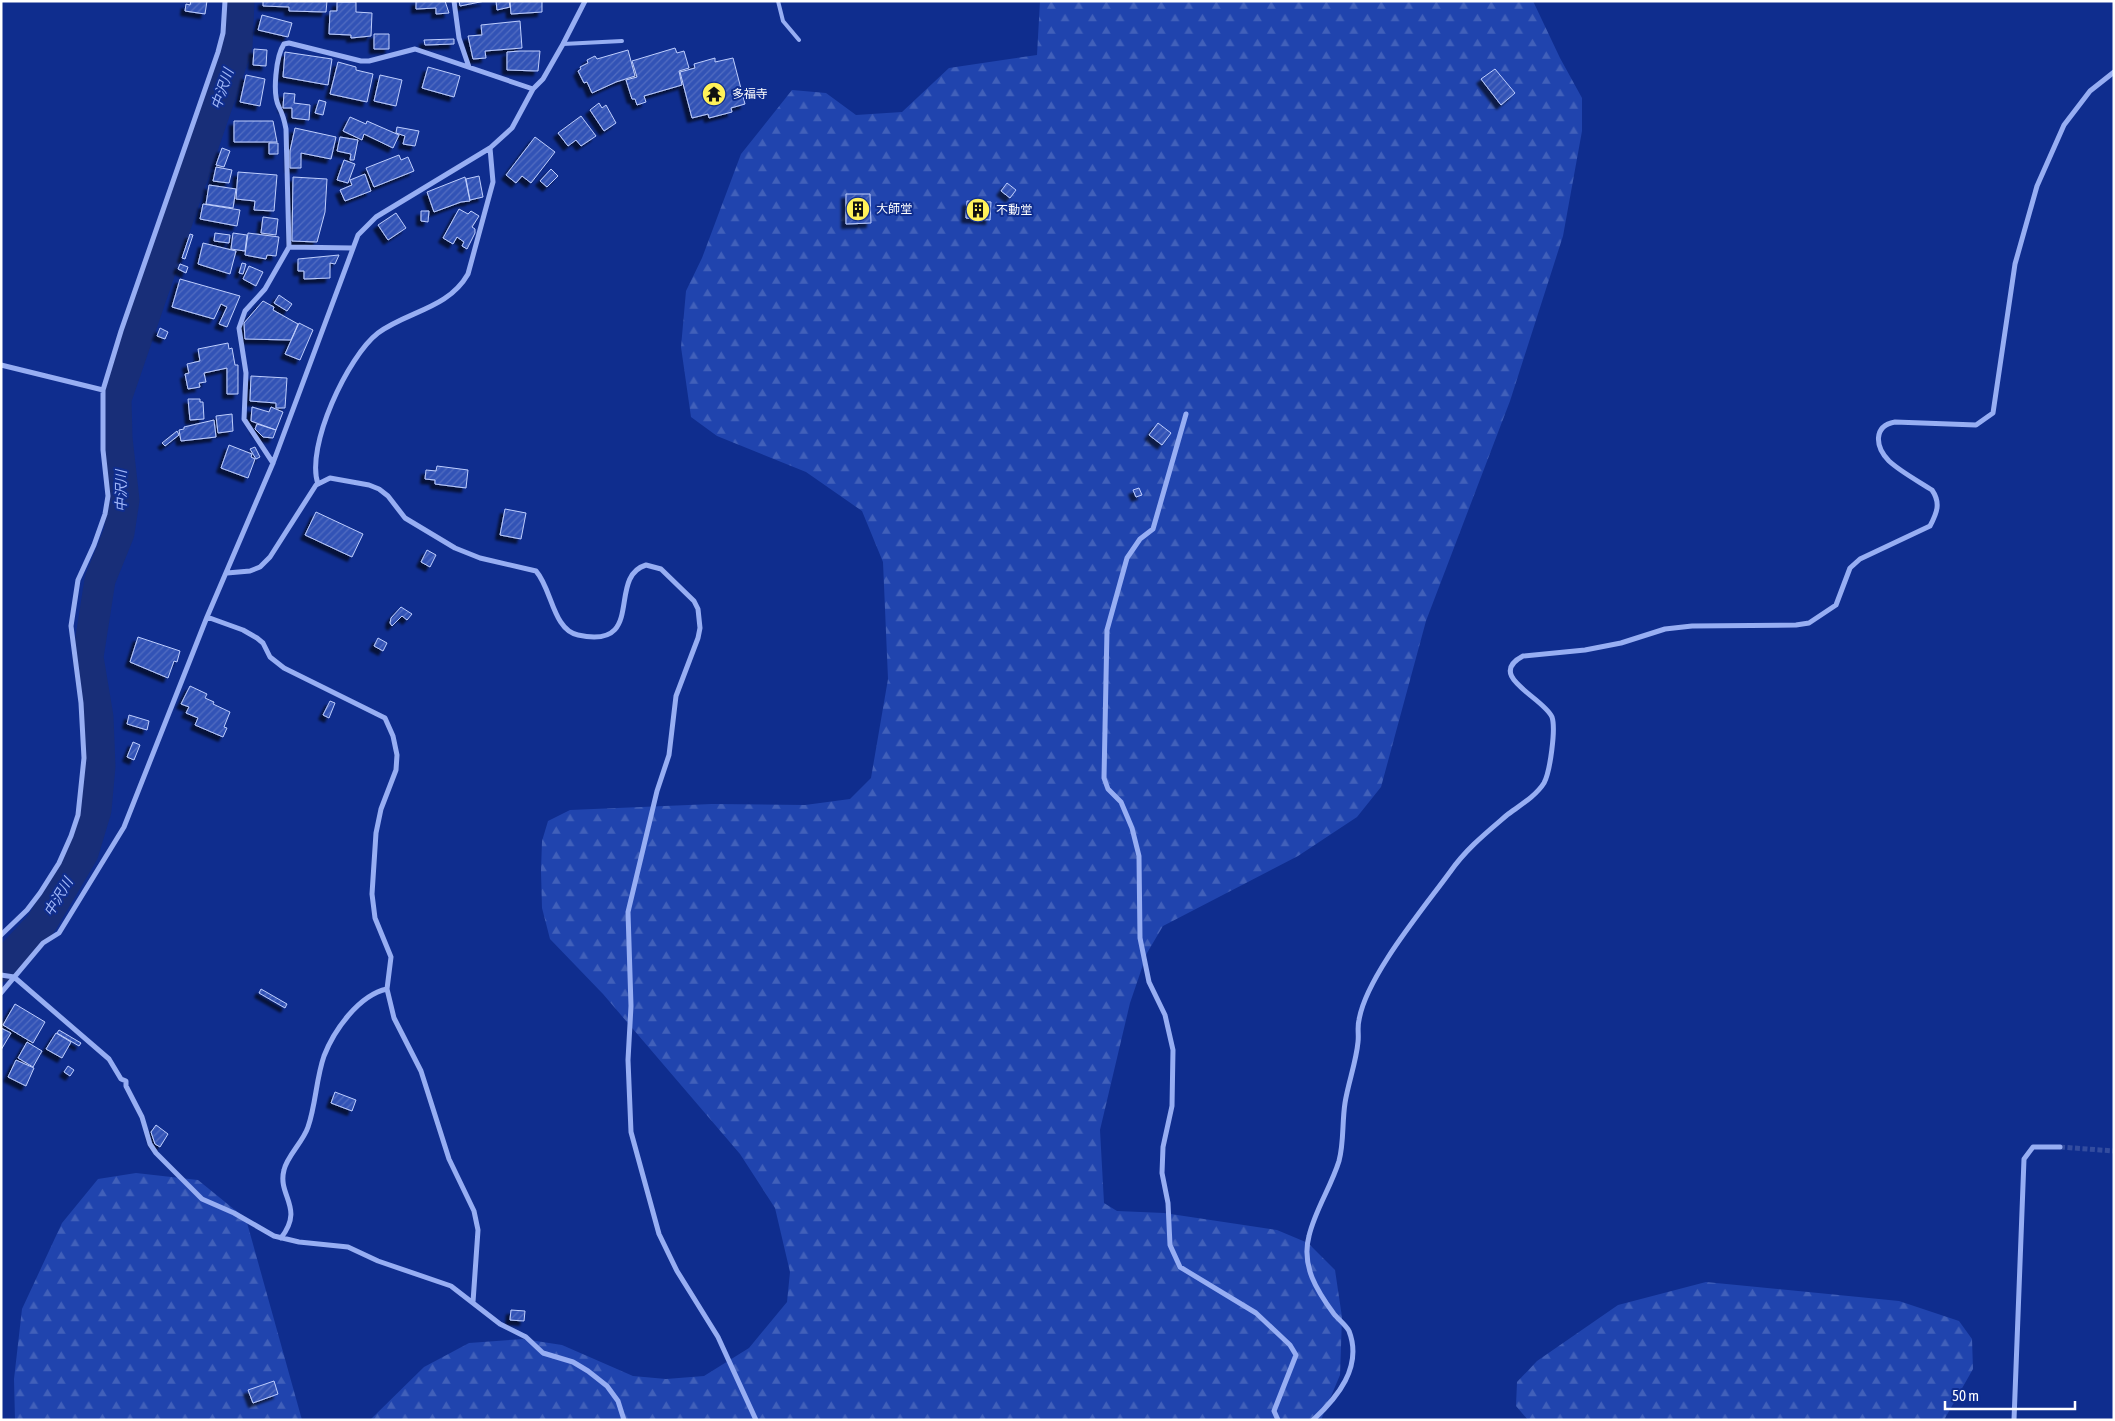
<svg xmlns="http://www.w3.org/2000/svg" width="2115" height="1421" font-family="'Asap Condensed','Noto Sans JP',sans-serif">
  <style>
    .forest { fill: url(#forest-firs) }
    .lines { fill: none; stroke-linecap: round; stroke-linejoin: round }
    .river { stroke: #182e78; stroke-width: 31 }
    .building { fill: url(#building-hatch); stroke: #becefe; filter: url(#shadow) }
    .street-tunnel { stroke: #334c9f; stroke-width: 5; stroke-dasharray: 5 2.5; stroke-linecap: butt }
    .lane { stroke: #97aef3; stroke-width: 4 }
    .street { stroke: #97aef3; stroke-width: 5 }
    .labels { text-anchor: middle; stroke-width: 4; stroke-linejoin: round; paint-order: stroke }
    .poi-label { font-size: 12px; fill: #fff; stroke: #0f2d8e; text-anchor: start }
    .water-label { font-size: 14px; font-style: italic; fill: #a3b9fa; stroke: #0f2d8e }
  </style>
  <defs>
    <pattern id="forest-firs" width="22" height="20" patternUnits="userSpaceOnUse" patternTransform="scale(1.25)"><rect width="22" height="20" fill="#2044ae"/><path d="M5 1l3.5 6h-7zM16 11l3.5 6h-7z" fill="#4160ba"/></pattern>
    <pattern id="building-hatch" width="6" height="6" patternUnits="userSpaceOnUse" patternTransform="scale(1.25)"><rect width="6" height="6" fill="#3353b6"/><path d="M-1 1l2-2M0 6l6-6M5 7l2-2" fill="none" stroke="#526dc1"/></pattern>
    <filter id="shadow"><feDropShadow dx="-4.5" dy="4.5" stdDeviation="1" flood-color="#0009"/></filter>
  </defs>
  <rect width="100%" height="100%" fill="#0f2d8e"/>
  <path class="forest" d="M 1040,1 L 1533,1 L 1560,58 L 1582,98 L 1582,131 L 1563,236 L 1510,401 L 1426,621 L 1381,787 L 1357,817 L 1298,856 L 1163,926 L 1147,953 L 1130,1003 L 1100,1130 L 1104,1203 L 1117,1211 L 1164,1213 L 1277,1230 L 1308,1243 L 1335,1270 L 1342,1317 L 1340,1375 L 1321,1420 L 370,1420 L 424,1367 L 469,1343 L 523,1339 L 562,1345 L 633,1376 L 666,1379 L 704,1376 L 749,1348 L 787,1302 L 790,1272 L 775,1208 L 740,1154 L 603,994 L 550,939 L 542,908 L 541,871 L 542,841 L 548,821 L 570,810 L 712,804 L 805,805 L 850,799 L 871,778 L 888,679 L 883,562 L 862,511 L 806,472 L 717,436 L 691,417 L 681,347 L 686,291 L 702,258 L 741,154 L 792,90 L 826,93 L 856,115 L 902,112 L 949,68 L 1037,55 Z
    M 136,1173 L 198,1180 L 246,1219 L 302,1420 L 15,1420 L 14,1379 L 22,1309 L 62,1223 L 98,1179 Z
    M 1706,1282 L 1899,1301 L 1959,1321 L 1972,1339 L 1973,1369 L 1944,1420 L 1528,1420 L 1516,1406 L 1517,1382 L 1537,1361 L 1618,1305 Z"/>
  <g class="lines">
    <path class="river" d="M 1,967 L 41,924 L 83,853 L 96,810 L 100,766 L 98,717 L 88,657 L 100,580 L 119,533 L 124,500 L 117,438 L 116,399 L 237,47 L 239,1"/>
  </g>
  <path class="building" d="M 191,1 L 207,1 L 205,14 L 185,11 L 186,4 L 190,5 Z
    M 263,1 L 327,1 L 326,12 L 289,11 L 289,7 L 263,6 Z
    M 416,1 L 445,1 L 449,13 L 436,14 L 436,8 L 416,9 Z
    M 459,1 L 485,1 L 460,6 Z
    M 496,1 L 509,1 L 510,7 L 497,10 Z
    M 510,1 L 542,1 L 542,12 L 511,14 Z
    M 337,2 L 356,2 L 356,12 L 372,13 L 371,36 L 351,38 L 351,35 L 329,34 L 330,11 L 337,11 Z
    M 262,15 L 292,23 L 288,37 L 258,30 Z
    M 520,21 L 522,48 L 485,51 L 486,58 L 473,59 L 468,36 L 482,35 L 481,25 Z
    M 374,34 L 389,34 L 389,49 L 374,49 Z
    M 454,39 L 454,44 L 425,45 L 424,40 Z
    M 675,48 L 677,53 L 684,51 L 689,68 L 679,71 L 682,85 L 644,96 L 646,102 L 637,105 L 635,99 L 632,99 L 626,80 L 637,77 L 632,61 Z
    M 254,49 L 267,50 L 266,66 L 253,65 Z
    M 628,50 L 635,76 L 616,82 L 592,93 L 587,82 L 584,83 L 578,71 L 581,69 L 580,67 L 588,63 L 587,60 L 595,56 L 597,59 Z
    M 520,51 L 540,51 L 538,71 L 507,70 L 507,52 Z
    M 285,52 L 332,59 L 328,85 L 283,77 Z
    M 715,58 L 715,62 L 733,58 L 745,104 L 731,108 L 732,112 L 709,118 L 708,114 L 692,118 L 680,72 L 695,68 L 694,64 Z
    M 338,62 L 356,67 L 356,70 L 373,74 L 367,102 L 330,94 Z
    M 428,67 L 460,76 L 454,97 L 422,88 Z
    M 1495,69 L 1515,93 L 1501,105 L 1481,79 Z
    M 246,75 L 265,79 L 260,106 L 240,102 Z
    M 380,75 L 402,80 L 396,106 L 374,101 Z
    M 284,93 L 295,94 L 294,103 L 310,105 L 309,120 L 292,118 L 292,108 L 283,108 Z
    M 319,100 L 326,102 L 323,115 L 315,113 Z
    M 599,103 L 602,108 L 606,105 L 616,123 L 604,131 L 590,110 Z
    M 581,116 L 596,136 L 581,146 L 576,140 L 568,146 L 558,133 Z
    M 350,117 L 366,124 L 367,121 L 399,135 L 393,148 L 364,134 L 362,140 L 343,131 Z
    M 234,121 L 273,121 L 277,142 L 234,142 Z
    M 397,127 L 419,131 L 415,146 L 403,144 L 405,136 L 396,133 Z
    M 295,128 L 336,137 L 331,159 L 301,153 L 301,168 L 290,168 L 290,151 Z
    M 340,137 L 358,140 L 354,160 L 350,160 L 351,154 L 337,151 Z
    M 535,137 L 555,152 L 531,183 L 522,176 L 516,183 L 506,175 Z
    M 269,143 L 278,143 L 278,154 L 269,154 Z
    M 222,148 L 230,151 L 224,167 L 216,165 Z
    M 399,155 L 401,160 L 408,157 L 414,171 L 374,187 L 366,168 Z
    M 344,160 L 355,164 L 348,183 L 337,180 Z
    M 216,167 L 232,170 L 229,183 L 213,181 Z
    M 551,169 L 558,176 L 547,187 L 540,181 Z
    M 238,172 L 277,175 L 274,211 L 254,210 L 255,201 L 236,199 Z
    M 365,174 L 371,191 L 345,201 L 340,190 L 352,185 L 350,180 Z
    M 479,176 L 483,197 L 470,200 L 466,179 Z
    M 293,177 L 327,179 L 325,212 L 317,242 L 292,241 Z
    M 465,177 L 470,201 L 461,202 L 434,212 L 427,192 Z
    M 1007,183 L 1016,190 L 1010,198 L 1001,191 Z
    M 209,185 L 236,189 L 233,208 L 206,204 Z
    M 846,194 L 870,194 L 871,223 L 846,224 Z
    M 967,201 L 991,202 L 990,220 L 966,218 Z
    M 203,204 L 240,210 L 237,226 L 200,219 Z
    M 459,209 L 468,214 L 471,211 L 479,216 L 472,227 L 475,229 L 475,233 L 467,249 L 462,246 L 464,242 L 457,237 L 453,244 L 443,238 Z
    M 421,211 L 429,211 L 428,222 L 421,221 Z
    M 396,213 L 406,228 L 388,240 L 378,225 Z
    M 263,217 L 278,219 L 276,235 L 261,233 Z
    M 215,233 L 230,235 L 229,243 L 214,241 Z
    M 233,233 L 247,235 L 245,251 L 231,249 Z
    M 248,233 L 279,237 L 276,256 L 267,255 L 266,259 L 245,255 Z
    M 190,234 L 193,235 L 185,259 L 182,258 Z
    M 203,243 L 236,251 L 230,274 L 198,264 Z
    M 339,255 L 335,264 L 330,263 L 330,278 L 304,279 L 304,271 L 298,271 L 298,259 Z
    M 242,263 L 246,264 L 243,274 L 239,273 Z
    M 180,264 L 188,267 L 186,273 L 178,269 Z
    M 249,266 L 263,272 L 256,286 L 243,279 Z
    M 180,279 L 240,296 L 227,327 L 219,324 L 227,307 L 221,304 L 214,319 L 172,307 Z
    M 279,295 L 292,304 L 287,311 L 274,303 Z
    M 263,301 L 274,307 L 273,310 L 298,324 L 291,340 L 245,339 L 244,323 Z
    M 299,323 L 313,330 L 300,360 L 285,354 Z
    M 160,328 L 168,332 L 165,339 L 157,336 Z
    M 228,343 L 229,349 L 232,348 L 235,365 L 238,365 L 238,394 L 227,394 L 227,368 L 204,373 L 206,382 L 199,383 L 200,387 L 188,389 L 185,374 L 189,373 L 187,364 L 200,361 L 198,349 Z
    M 251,376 L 287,378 L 285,408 L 276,408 L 276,403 L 250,401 Z
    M 188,399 L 200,399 L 200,402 L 203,402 L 204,419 L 190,420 Z
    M 252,407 L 269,412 L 271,407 L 283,412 L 276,430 L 251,421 Z
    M 232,414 L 233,431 L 218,433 L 216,416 Z
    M 214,420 L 216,437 L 181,441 L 179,430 L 184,429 L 184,427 Z
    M 1158,423 L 1171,433 L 1162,445 L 1149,435 Z
    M 257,424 L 276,430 L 273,438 L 263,437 L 255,429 Z
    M 177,431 L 179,435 L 165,446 L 162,443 Z
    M 229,445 L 252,454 L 251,457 L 255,459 L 248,478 L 221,468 Z
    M 255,447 L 260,457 L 256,459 L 250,449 Z
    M 437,466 L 468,470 L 466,488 L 435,484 L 435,480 L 425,479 L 426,470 L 436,471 Z
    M 1139,488 L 1142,495 L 1136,497 L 1133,490 Z
    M 505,509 L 526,513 L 521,539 L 500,535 Z
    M 316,512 L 363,534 L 352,557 L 305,535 Z
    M 427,550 L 436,555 L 430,567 L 421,562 Z
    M 401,607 L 412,614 L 407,620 L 402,616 L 392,626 L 390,623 L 391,618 Z
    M 138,637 L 180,651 L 177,662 L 174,661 L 168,678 L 130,662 Z
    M 378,638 L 387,643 L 383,651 L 374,646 Z
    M 190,686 L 207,694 L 205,698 L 214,702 L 213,704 L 230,712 L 224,727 L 227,728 L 223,737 L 195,725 L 198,718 L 186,713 L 189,707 L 181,704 Z
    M 330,701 L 335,703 L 329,718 L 323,715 Z
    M 129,715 L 149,721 L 147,730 L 127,724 Z
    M 133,742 L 140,745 L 134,760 L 127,757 Z
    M 261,989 L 287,1004 L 285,1008 L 259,993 Z
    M 15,1004 L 45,1022 L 33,1043 L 3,1025 Z
    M 1,1028 L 11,1033 L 1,1050 Z
    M 59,1030 L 81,1043 L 79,1046 L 57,1033 Z
    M 56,1033 L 71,1042 L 62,1058 L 46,1049 Z
    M 27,1042 L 42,1051 L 33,1067 L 18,1058 Z
    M 16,1060 L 34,1068 L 26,1086 L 8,1077 Z
    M 68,1066 L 74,1070 L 70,1076 L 64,1072 Z
    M 335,1092 L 356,1100 L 352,1111 L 331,1103 Z
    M 156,1125 L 168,1134 L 160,1147 L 155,1144 L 151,1132 Z
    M 511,1310 L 525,1311 L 524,1321 L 510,1320 Z
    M 274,1381 L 278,1394 L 253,1403 L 248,1390 Z"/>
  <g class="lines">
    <path class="street-tunnel" d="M 2060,1147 L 2114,1151"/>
    <path class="lane" d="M 778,1 L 783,21 L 799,40
      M 563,44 L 622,41"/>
    <path class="street" d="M 454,1 L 459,38 L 469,67
      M 289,247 L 352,248
      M 1,365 L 103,390
      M 1186,414 L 1153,529 L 1140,539 L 1127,558 L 1107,630 L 1104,778 L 1108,789 L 1121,802 L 1132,828 L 1139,856 L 1140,938 L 1149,982 L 1165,1015 L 1173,1050 L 1172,1106 L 1163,1147 L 1162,1173 L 1168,1203 L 1170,1245 L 1180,1267 L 1256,1313 L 1290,1345 L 1296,1355 L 1274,1411 L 1278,1420
      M 273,463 L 244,419 L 246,373 L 239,328 L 245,311 L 265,289 L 289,247 L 286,129 C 284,118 283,115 279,107 C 272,94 276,56 284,44 L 289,43 L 361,61 L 369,61 L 415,49 L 533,89
      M 318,484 C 305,447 348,356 378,333 C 408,311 448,309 468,274 L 493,182 L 490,148
      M 227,573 L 250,571 L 260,567 L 270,557 L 316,485 L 330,478 L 369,485 L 379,489 L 388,496 L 405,518 L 455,548 L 480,558 L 536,571 C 552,589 553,630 578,635 C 647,650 606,577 646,565 L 661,569 L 694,601 L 698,609 L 700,628 L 698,638 L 676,696 L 669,755 L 657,791 L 628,912 L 631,1006 L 628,1060 L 631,1132 L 659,1234 L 677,1271 L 718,1337 L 756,1420
      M 207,617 L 243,630 L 257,638 L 263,643 L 270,657 L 284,668 L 385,718 L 393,736 L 397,755 L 396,770 L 381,809 L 376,833 L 372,894 L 375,918 L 391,957 L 387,989 L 394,1018 L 421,1071 L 449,1159 L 474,1211 L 478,1230 L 473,1302
      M 1,935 L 27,910 L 40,893 L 59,863 L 71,836 L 78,815 L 84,758 L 81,703 L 71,626 L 78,580 L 94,545 L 105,514 L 108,496 L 103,450 L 103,390 L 121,331 L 218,52 L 223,33 L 225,1
      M 1,975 L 14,977 L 109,1059 L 121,1079 L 126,1081 L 126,1086 L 142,1117 L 150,1144 L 156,1153 L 202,1199 L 234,1213 L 274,1236 L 299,1242 L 348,1247 L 378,1261 L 451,1286 L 500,1324 L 526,1337 L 543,1353 L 573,1362 L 588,1371 L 607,1386 L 618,1401 L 624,1420
      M 1,993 L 43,943 L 59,933 L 124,827 L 207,617 L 273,463 L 358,235 L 376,217 L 490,148 L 512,128 L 533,89 L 543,79 L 563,44 L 585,1
      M 281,1238 C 305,1207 277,1196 284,1170 C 287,1156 303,1142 308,1127 C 316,1104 316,1079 324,1056 C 334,1030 359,995 387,989
      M 1313,1420 C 1337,1398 1363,1367 1349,1331 C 1346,1325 1338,1319 1334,1314 C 1317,1291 1301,1266 1309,1236 C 1315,1210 1331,1187 1339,1161 C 1344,1143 1342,1122 1345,1103 C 1348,1083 1356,1063 1358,1042 C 1359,1035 1357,1027 1359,1020 C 1366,977 1423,909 1450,872 C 1466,849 1486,833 1507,815 C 1519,806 1536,796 1544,783 C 1550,772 1556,729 1552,717 C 1543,697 1485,676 1523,656 L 1585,650 L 1621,643 L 1665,629 L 1692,626 L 1796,625 L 1809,623 L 1836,605 L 1850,568 L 1860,559 L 1930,526 C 1937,513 1941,503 1932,490 C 1918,481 1901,472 1889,461 C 1875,447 1873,426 1895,422 L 1976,425 L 1993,413 L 2015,264 L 2037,186 L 2064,125 L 2090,91 L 2114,72
      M 2014,1420 L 2024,1159 L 2033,1147 L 2060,1147"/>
  </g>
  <defs>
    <g id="temple-disc" transform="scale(1.25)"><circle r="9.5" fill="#fff159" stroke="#0f2d8e"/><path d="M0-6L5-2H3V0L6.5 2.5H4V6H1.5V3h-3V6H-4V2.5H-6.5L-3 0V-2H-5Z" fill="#111"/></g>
    <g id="building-disc" transform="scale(1.25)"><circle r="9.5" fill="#fff159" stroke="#0f2d8e"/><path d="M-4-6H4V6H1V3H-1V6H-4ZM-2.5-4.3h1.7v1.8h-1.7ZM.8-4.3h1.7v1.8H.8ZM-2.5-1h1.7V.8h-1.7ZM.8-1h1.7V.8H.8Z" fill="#111"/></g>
  </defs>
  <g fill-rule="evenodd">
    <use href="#temple-disc" x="714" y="94"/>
    <use href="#building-disc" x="858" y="209"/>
    <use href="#building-disc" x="978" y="210"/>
  </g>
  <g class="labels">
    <g class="poi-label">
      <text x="732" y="98">多福寺</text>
      <text x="876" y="213">大師堂</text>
      <text x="996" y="214">不動堂</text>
    </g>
    <g class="water-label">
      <text transform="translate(222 89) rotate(-71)" y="5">中沢川</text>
      <text transform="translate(121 491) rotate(-90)" y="5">中沢川</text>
      <text transform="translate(58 897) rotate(-59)" y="5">中沢川</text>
    </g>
  </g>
  <rect width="2115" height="1421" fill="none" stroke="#ffffff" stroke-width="5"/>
  <path d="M1945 1401v8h130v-8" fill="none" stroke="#ffffff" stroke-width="2.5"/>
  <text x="1952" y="1401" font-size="15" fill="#ffffff" stroke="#0f2d8e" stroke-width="4" paint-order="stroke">50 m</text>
</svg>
